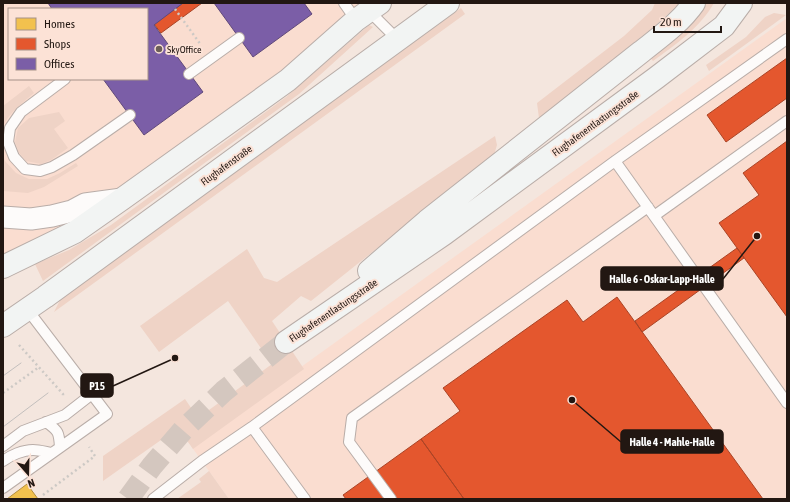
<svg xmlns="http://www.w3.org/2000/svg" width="790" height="502" font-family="'Asap Condensed',sans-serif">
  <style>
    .built { fill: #faddd0; fill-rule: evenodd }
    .green { fill: #efd3c6 }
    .homes { fill: #f2c14e; stroke: #b48e3c }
    .shops { fill: #e4572e; stroke: #aa4426 }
    .offices { fill: #7b5ea7; stroke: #60497a }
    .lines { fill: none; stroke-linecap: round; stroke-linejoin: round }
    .secondary-tunnel { stroke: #d4c7bf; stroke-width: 22; stroke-dasharray: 22 11; stroke-linecap: butt }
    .lane-casing { stroke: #b9ada8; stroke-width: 12 }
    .street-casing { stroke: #b9ada8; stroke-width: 23 }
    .secondary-casing { stroke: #b9ada8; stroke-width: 24 }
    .path { stroke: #cdc9c5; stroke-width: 2.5; stroke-dasharray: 2 3; stroke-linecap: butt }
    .lane { stroke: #fdfbfa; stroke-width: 10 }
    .street { stroke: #fdfbfa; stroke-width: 21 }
    .secondary { stroke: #f2f4f3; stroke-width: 22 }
    .tram { stroke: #c3bfbd; stroke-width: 1 }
    .poi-dot { fill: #6c5f59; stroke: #fce2d6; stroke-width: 1.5 }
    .labels { text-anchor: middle; stroke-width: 4; stroke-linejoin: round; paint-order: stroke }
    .poi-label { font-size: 10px; fill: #221712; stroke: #fce2d6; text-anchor: start }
    .street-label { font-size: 10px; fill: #221712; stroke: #fce2d6 }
    .leader { fill: none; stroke: #221712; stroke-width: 1.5 }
    .callout-dot { fill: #221712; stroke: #fce2d6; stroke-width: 1.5 }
    .callout { fill: #221712; stroke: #221712; stroke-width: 1.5 }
    .callout-label { font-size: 11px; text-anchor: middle; font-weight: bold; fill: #fff }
  </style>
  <rect width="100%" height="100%" fill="#f4e6de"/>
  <path class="built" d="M 3,3 L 380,3 L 288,80 L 3,267 ZM 9,9 L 147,9 L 147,79 L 9,79 Z
    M 787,18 L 787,499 L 229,499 L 191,446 Z"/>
  <path class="green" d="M 655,3 L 680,3 L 655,26 L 539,118 L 537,103 L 624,36 L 652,10 Z
    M 707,3 L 714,3 C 700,28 675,45 653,61 L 650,57 L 689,25 Z
    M 461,8 L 465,14 L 54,312 L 61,298 Z
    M 774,13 L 786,15 L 709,71 L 706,65 L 746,37 L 765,17 Z
    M 369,25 L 373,27 L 299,94 L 43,281 L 35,264 L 69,250 L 111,225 L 286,97 Z
    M 29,86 L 34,93 C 22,103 10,112 3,126 L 3,106 Z
    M 59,112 L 65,121 L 54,129 L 68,148 L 51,160 L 41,164 L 26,161 L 19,153 L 15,142 L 18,128 L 29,118 Z
    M 495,136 L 497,145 L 494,155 L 311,301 L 301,296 L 272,321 L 304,369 L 193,449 L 178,428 L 103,481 L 103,456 L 185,399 L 198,418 L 272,364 L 228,301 L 159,352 L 140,326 L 247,249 L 264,278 L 277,282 Z
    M 3,153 L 5,161 L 16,173 L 29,179 L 47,179 L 60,173 L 76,163 L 78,166 L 44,187 L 28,193 L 3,191 Z
    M 209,471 L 229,499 L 177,499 L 201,482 L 199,479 Z"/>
  <path class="homes" d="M 27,484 L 38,499 L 7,499 Z"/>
  <path class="shops" d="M 183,3 L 202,3 L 161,33 L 154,24 Z
    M 787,58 L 787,98 L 726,142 L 707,115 Z
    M 787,141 L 787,317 L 719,223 L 759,195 L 743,173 Z
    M 737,248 L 744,258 L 642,332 L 635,321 Z
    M 617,297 L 763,499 L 464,499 L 421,439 L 460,411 L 443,388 L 567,300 L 583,322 Z
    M 421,439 L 464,499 L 346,499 L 343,495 Z"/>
  <path class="offices" d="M 48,3 L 183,3 L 154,25 L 203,92 L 144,135 L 103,79 L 147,79 L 147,9 L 52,9 Z
    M 214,3 L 304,3 L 312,14 L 253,57 Z"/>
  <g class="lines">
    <path class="secondary-tunnel" d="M 128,499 L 152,466 L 184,429 L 224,391 L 286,342"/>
    <g class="lane-casing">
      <path id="lane" d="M 344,3 L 356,20
        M 369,11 L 398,40
        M 189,74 L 239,38
        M 65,79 L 21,112 L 10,128 L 8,142 L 14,157 L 25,169 L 40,171 L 52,167 L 73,155 L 130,115
        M 615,161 L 787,403
        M 654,216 L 787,121
        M 46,422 C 59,431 59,433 60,447
        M 252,427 L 305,499
        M 3,446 L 23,431 L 65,415 L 92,394
        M 3,461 C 11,455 23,450 33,450 C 39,450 46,452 52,453
        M 3,488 L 107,414 L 27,309
        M 153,499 L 202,461 L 252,427 L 615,161 L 787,39
        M 391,499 L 349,442 L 352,418 L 648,207"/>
    </g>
    <g class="street-casing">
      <path id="street" d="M 3,217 L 31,219 L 52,216 L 72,211 L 85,204 L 122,199"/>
    </g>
    <g class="secondary-casing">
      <path id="secondary" d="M 3,267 L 75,232 L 122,199 L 288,80 L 356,20 L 380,3
        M 369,271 L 427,221 L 641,52 C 660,37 680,23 694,3
        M 3,326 L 45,297 L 448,3
        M 286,342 L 444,234 L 656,78 L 724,26 L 741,3"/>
    </g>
    <path class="path" d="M 175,9 L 201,45
      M 19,345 L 63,394 L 63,396
      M 3,393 L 39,367
      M 43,495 L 95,456 L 89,447"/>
    <use href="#lane" class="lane"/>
    <use href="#street" class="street"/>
    <use href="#secondary" class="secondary"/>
    <path class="tram" d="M 3,376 L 21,363
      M 3,427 L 48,393"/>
  </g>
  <circle class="poi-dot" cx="159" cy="49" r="4"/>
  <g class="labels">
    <g class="poi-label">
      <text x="167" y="53">SkyOffice</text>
    </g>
    <g class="street-label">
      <text transform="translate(595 123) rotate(-36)" y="4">Flughafenentlastungsstraße</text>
      <text transform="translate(226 165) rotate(-36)" y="4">Flughafenstraße</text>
      <text transform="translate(333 310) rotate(-34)" y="4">Flughafenentlastungsstraße</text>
    </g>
  </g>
  <path class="leader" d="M757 236L723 279M175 358L113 386M572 400L621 442"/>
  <g class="callout-dot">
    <circle cx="757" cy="236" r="4"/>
    <circle cx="175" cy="358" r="4"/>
    <circle cx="572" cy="400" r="4"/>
  </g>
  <g class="callout">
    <rect x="601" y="267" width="122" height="23" rx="4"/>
    <rect x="81" y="374" width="32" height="23" rx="4"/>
    <rect x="621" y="430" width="102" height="23" rx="4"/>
  </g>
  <g class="callout-label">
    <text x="662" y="283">Halle 6 - Oskar-Lapp-Halle</text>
    <text x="97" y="390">P15</text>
    <text x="672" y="446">Halle 4 - Mahle-Halle</text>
  </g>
  <rect width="790" height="502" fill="none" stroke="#221712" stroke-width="8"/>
  <rect x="8" y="8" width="140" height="72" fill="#fce2d6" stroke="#a59188"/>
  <rect x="16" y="18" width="20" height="12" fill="#f2c14e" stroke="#a59188"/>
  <text x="44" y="28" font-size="12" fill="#221712">Homes</text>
  <rect x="16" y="38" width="20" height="12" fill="#e4572e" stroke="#a59188"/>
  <text x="44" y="48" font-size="12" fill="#221712">Shops</text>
  <rect x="16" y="58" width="20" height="12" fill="#7b5ea7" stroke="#a59188"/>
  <text x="44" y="68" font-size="12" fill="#221712">Offices</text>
  <g transform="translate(28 474) rotate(160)" stroke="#fce2d6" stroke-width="3" paint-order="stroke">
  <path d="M0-3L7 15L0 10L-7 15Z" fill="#221712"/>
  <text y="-6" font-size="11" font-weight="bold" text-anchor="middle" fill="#221712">N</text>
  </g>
  <path d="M654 26v6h67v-6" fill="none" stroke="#221712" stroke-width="2"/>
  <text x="660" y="26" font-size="12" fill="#221712" stroke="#fce2d6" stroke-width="3" paint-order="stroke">20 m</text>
</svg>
